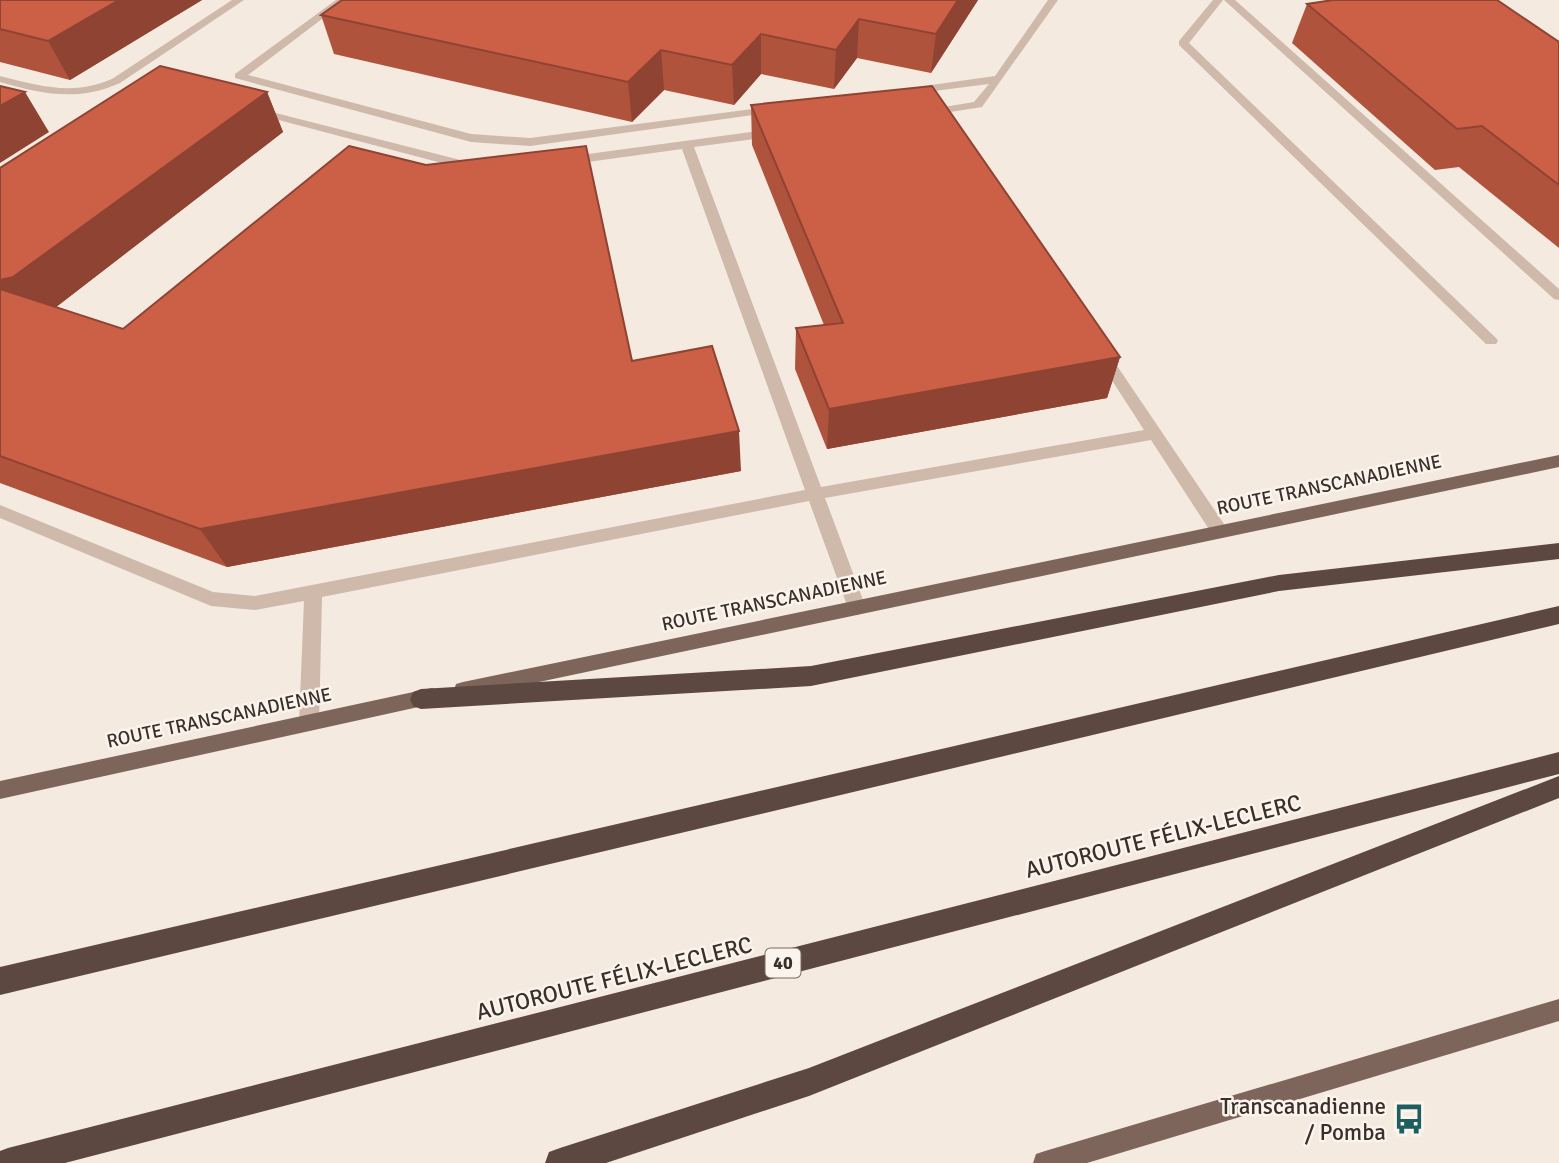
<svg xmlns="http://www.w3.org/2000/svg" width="1559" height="1163" font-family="Signika,sans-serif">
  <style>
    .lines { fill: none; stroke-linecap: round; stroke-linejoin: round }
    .minor { fill: #ceb9ab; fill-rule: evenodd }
    .major { fill: #7e655b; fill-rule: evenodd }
    .highway { fill: #5c4841; fill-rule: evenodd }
    .wall { fill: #af533d }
    .shaded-wall { fill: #8f4332 }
    .building { fill: #cc6047; stroke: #8f4332; stroke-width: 2 }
    .labels { text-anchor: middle; stroke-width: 5; stroke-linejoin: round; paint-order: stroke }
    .shield { fill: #fbf4ed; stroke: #756a64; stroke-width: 2 }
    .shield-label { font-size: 18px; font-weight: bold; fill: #3b2f2a }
    .street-label { font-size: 19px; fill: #3b2f2a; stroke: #fbf4ed }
    .near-street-label { font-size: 23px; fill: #3b2f2a; stroke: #fbf4ed }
    .near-poi-label { font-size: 23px; fill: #3b2f2a; stroke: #fbf4ed; text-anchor: end }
  </style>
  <rect width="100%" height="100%" fill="#f4eae0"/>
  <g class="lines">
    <path class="minor" d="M 232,0 L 244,0 L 120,83 C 78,102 42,94 0,82 L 0,76 C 39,86 73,96 112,79 Z
      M 336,0 L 347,0 L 248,75 L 471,134 L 530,138 L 775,106 L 781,109 L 775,112 L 530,146 L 471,142 L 235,78 L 235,74 Z
      M 1048,0 L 1058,0 L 982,107 L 944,113 L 938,110 L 944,107 L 974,102 L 989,84 L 910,94 L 904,91 L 910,88 L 995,76 Z
      M 1213,0 L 1223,0 L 1189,43 L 1496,338 L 1498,341 L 1496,344 L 1486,344 L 1179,45 L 1179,41 Z
      M 1224,0 L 1235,0 L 1559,289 L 1559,300 L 1554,299 Z
      M 256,108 L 476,164 L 478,167 L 472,171 L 252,113 L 250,111 Z
      M 774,129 L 778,130 L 778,136 L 694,147 L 821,487 L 1144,430 L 1095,354 L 1102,349 L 1107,351 L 1226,527 L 1228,532 L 1226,537 L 1214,537 L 1151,440 L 825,498 L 866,608 L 863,613 L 857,615 L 851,613 L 848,608 L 809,501 L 322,597 L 319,723 L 316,729 L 309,731 L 302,729 L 299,723 L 304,601 L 255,610 L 211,606 L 0,518 L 0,505 L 213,592 L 255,596 L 805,490 L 682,149 L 566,165 L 560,161 L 566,157 Z"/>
    <path class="major" d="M 1559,455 L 1559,467 L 463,698 L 456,696 L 454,690 L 456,684 L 463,682 Z
      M 432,688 L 439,690 L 441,696 L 439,702 L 432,704 L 0,799 L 0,781 Z
      M 1559,999 L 1559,1021 L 1087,1163 L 1033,1163 L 1036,1154 L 1045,1151 Z"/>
    <path class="highway" d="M 1559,543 L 1559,559 L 1279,591 L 811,686 L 421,709 L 413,706 L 410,699 L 413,692 L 421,689 L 811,666 L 1279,575 Z
      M 1559,606 L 1559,624 L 0,995 L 0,967 Z
      M 1559,752 L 1559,774 L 65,1163 L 0,1163 L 0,1151 L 8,1148 Z
      M 1559,776 L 1559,798 L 809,1096 L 606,1163 L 545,1163 L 549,1152 L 560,1148 L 809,1068 Z"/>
  </g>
  <path class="wall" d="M 0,0 L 202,0 L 70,80 L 0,62 Z
    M 342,0 L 978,0 L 931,73 L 857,58 L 834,89 L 761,74 L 734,105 L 664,90 L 632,122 L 334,54 L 321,15 Z
    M 1307,4 L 1559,42 L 1559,248 L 1459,167 L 1435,170 L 1292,43 Z
    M 267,92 L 283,132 L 56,307 L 123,329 L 632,361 L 741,471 L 227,567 L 0,483 L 0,168 Z
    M 751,105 L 1120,357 L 1107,398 L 827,449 L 795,369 L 796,328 L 824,325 L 752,145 Z"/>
  <path class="shaded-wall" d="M 119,0 L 202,0 L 70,80 L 48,41 Z
    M 958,0 L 978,0 L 931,73 L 936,34 Z
    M 859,19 L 857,58 L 834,89 L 836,50 Z
    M 761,34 L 761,74 L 734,105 L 732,65 Z
    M 661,50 L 664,90 L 632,122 L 628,82 Z
    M 25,92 L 49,132 L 0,163 L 0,106 Z
    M 267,92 L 283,132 L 42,318 L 0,304 L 0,280 Z
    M 1120,357 L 1107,398 L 827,449 L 829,409 Z
    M 739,431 L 741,471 L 227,567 L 200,529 Z"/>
  <path class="building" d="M 0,0 L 119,0 L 48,41 L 0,29 Z
    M 342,0 L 958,0 L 936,34 L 859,19 L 836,50 L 761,34 L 732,65 L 661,50 L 628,82 L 321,15 Z
    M 1333,0 L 1497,0 L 1559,42 L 1559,185 L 1482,126 L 1457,129 L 1307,4 Z
    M 160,66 L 267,92 L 13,277 L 0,280 L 0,168 Z
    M 0,86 L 25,92 L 0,106 Z
    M 932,86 L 1120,357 L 829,409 L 796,328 L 843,323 L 751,105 Z
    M 349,146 L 426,165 L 586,146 L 632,361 L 712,346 L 739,431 L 200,529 L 0,456 L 0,289 L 123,329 Z"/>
  <defs>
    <g id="bus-bare" transform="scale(2.415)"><path d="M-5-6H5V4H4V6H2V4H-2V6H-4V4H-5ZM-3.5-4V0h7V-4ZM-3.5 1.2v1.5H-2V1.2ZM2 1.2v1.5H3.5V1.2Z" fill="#1d5e5f" stroke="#fbf4ed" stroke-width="2.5" paint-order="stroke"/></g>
  </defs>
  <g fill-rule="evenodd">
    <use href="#bus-bare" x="1409" y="1119"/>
  </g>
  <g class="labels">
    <rect class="shield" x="765.5" y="948.5" width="35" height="29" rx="5"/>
    <g class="shield-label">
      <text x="783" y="969">40</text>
    </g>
    <g class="street-label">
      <text transform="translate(1329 484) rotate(-12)" y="7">ROUTE TRANSCANADIENNE</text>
      <text transform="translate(774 600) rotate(-12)" y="7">ROUTE TRANSCANADIENNE</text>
      <text transform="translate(219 717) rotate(-12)" y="7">ROUTE TRANSCANADIENNE</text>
    </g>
    <g class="near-street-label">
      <text transform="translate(1163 836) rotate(-14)" y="8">AUTOROUTE FÉLIX-LECLERC</text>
      <text transform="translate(614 978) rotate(-14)" y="8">AUTOROUTE FÉLIX-LECLERC</text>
    </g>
    <g class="near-poi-label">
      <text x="1386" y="1114">Transcanadienne<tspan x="1386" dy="26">/ Pomba</tspan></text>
    </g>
  </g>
</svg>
